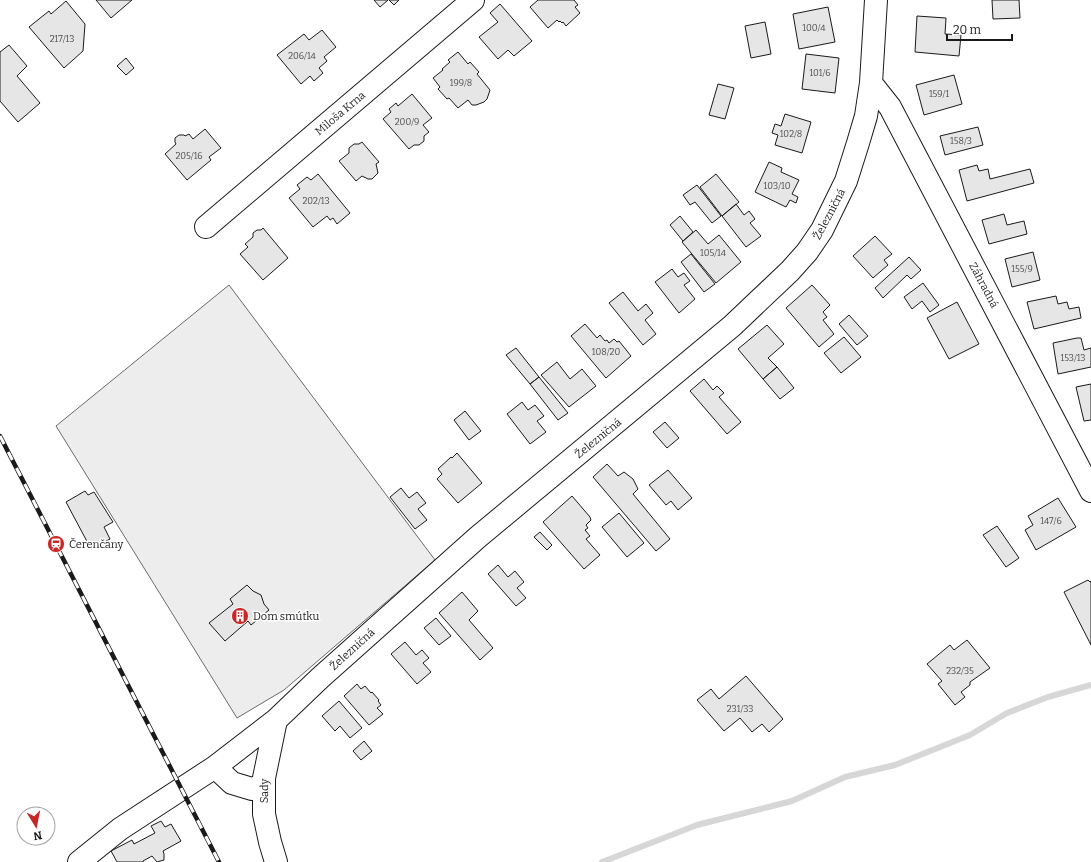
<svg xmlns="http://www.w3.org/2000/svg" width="1091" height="862" font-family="Bitter,serif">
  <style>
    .green { fill: #ededed; stroke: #6a6a6a }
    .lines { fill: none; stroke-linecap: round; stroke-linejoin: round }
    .stream { stroke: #d7d7d7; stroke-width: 6 }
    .building { fill: #e6e6e6; stroke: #1a1a1a }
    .minor-casing { stroke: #1a1a1a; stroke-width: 24 }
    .minor { stroke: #fff; stroke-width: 22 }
    .rail-casing { stroke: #1a1a1a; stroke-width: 4.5 }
    .rail { stroke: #fff; stroke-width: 3; stroke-dasharray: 9; stroke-linecap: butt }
    .labels { text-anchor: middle; stroke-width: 3; stroke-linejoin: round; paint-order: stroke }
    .number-label { font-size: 9px; fill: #4d4d4d }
    .street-label { font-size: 11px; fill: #1a1a1a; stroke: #fff }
    .poi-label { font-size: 11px; fill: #1a1a1a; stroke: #fff; text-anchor: start }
  </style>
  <rect width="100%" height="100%" fill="#fff"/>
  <path class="green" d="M 229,285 L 435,560 L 284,690 L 237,718 L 56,426 Z"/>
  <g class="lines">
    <path class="stream" d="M 602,862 L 697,825 L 792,801 L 845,777 L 895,765 L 970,735 L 1007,713 L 1048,697 L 1091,685"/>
  </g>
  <path class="building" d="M 96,0 L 132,0 L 111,18 Z
    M 374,0 L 388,0 L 380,7 Z
    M 389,0 L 399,0 L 394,5 Z
    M 538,0 L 574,0 L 578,5 L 575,7 L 580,13 L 566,26 L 563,22 L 562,23 L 560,21 L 559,22 L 557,20 L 548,28 L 530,7 Z
    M 992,0 L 1019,0 L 1020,18 L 993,19 Z
    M 66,1 L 85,24 L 83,51 L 64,68 L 29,27 L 49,11 L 51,14 Z
    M 500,4 L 532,41 L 514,56 L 508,50 L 498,59 L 479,37 L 498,22 L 490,13 Z
    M 828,7 L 835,42 L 799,49 L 793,14 Z
    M 917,16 L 946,18 L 945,34 L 961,35 L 959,56 L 915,52 Z
    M 765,22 L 771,54 L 751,58 L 745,26 Z
    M 322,30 L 336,47 L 324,57 L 327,61 L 319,68 L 323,73 L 314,81 L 310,76 L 301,84 L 277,55 L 304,34 L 309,40 Z
    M 9,45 L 27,66 L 17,76 L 40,103 L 18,122 L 0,101 L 0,52 Z
    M 458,52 L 468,64 L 470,62 L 479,72 L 477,74 L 490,90 L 487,99 L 484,102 L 476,105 L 472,105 L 468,100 L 458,108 L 449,98 L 447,99 L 438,89 L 440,87 L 433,78 L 443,70 L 442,69 L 450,62 L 448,60 Z
    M 806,54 L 839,58 L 835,93 L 802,89 Z
    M 126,58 L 134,68 L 126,75 L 117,66 Z
    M 954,75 L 962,104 L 924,115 L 916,85 Z
    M 718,84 L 734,88 L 725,119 L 709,115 Z
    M 412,94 L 432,118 L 423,125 L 429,132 L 424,136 L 424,141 L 419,145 L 414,145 L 409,149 L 383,119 L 391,112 L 389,109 L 396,103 L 398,106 Z
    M 785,114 L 811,122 L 802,153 L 775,145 L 778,135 L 772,133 L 775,124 L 781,126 Z
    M 978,127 L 983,145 L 945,155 L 940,136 Z
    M 205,129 L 221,148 L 209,157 L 211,160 L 187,180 L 165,154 L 176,144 L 175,142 L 175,138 L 179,135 L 184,135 L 185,136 L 189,134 L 193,139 Z
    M 362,142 L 379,162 L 376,164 L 378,173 L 372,179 L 368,179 L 362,176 L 356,181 L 339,161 L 349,153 L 349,148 L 354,144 L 359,144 Z
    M 769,162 L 782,168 L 781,172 L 799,180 L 792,194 L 798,197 L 796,203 L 790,200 L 786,207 L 755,192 Z
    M 977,165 L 979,171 L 988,169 L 990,179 L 1030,169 L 1034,183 L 967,201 L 959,170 Z
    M 318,174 L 350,213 L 337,224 L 333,218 L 330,220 L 327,216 L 313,227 L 289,198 L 300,189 L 297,185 L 307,177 L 311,180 Z
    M 716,174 L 739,202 L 722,216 L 700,187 Z
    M 697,185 L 721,216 L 712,223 L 695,202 L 690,205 L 683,195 Z
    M 736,204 L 744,215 L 749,211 L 755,219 L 750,223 L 761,236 L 746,247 L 722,216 Z
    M 1004,214 L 1007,225 L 1024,221 L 1027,234 L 989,244 L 982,220 Z
    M 680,216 L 693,232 L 683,241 L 670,225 Z
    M 263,228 L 288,258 L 263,280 L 240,254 L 248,247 L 245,244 L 253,237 L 253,233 L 257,230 L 261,230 Z
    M 696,230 L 708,244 L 719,235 L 741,262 L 716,283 L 682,242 Z
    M 875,236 L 892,254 L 884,260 L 888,265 L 873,278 L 853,256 Z
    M 1033,252 L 1040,280 L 1012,287 L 1005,259 Z
    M 691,254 L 715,284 L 704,292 L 681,262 Z
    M 909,257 L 921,270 L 911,279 L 907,275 L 883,298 L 875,288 Z
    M 672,269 L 678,277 L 684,273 L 690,281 L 684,285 L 695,299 L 679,313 L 655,282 Z
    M 923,283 L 939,305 L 930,312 L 922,301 L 912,309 L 904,297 Z
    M 812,285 L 830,305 L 823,312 L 827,317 L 823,320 L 834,334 L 819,347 L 786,308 Z
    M 623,292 L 638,311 L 646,304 L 653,313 L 645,320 L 656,334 L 643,345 L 609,303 Z
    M 1056,296 L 1058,304 L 1067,302 L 1069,309 L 1079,307 L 1081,318 L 1034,329 L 1027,302 Z
    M 957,302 L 979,344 L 949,359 L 927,318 Z
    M 849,315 L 868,336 L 857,345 L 839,324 Z
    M 585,324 L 597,338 L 600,335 L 605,341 L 607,340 L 609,343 L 614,339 L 617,342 L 619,341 L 631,356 L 606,378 L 571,336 Z
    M 767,325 L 784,344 L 768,358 L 777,367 L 763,379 L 738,349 Z
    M 844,337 L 861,357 L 841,373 L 824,353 Z
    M 1077,338 L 1081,338 L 1084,350 L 1091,348 L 1091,367 L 1058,374 L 1053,343 Z
    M 516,348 L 539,377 L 530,384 L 506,355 Z
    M 557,362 L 570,379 L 582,369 L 596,386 L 569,407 L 541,375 Z
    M 777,367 L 794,388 L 780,399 L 763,379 Z
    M 539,377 L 568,413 L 558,420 L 530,384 Z
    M 704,379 L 713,390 L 717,386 L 724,393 L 719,397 L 741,422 L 727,434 L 690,391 Z
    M 1091,384 L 1091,420 L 1084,421 L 1076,387 Z
    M 522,402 L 528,410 L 535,405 L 544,416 L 537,421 L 546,432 L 530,444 L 507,414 Z
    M 465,411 L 481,431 L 469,440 L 454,420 Z
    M 665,422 L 679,438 L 667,448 L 653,432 Z
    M 457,453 L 482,483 L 458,503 L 437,479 L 442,474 L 438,469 L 451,457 L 452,458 Z
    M 607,464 L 618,476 L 624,472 L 633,479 L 638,489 L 633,494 L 670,539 L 656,551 L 593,477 Z
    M 668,470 L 692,498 L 678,510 L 671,501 L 666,505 L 649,485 Z
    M 401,488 L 409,498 L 417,492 L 426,503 L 418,509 L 427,520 L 415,529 L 390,497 Z
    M 85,491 L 88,495 L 94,492 L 113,522 L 104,527 L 110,539 L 91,549 L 66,502 Z
    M 572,496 L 590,517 L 591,520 L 586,525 L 588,528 L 585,530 L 590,536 L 586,539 L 600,555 L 584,569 L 543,522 Z
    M 1058,498 L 1076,527 L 1036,550 L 1025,530 L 1033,525 L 1028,516 Z
    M 619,513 L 644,543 L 627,557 L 602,527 Z
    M 997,526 L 1019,558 L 1006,567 L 983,535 Z
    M 540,532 L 552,545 L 547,550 L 534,537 Z
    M 498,565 L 508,577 L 515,571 L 524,582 L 517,588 L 526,598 L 516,606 L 488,574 Z
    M 1088,580 L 1090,582 L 1091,581 L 1091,645 L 1064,592 Z
    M 247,585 L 253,591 L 261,595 L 264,604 L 269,610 L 251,625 L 248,621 L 225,641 L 209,623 L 233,604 L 230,599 Z
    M 462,592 L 478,611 L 469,620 L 493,648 L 480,660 L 439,613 Z
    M 436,618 L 451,636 L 439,645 L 424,628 Z
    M 967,640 L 990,668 L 970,682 L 970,685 L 961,692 L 965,697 L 955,705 L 938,684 L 942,681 L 927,664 L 950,645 L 954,650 Z
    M 405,642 L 416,655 L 422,650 L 429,658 L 423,663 L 431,672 L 417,684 L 391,654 Z
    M 746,676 L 783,719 L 769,732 L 762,724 L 752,732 L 740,718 L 724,731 L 697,700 L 711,689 L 719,699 Z
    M 357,684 L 361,689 L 365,686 L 371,693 L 372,692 L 379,700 L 378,701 L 381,705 L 377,708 L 383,714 L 369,725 L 344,696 Z
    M 339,701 L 362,728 L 350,738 L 340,726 L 335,731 L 322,716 Z
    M 364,741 L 372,751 L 361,760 L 353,751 Z
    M 161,821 L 165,827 L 171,824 L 181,841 L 163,851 L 164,854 L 164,860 L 157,862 L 152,856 L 143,861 L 143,862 L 117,862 L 111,851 L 132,840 L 134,844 L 155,833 L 151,826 Z"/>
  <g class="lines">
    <g class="minor-casing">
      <path id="minor" d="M 871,83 L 890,107 L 1091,491
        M 206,227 L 473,0
        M 276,720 L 264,778 L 264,814 L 270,842 L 276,862
        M 215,767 L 232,783 L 252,789 L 264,785
        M 79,862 L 120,829 L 215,767 L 276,720 L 320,678 L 478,537 L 732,326 L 790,271 L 807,252 L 822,230 L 846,181 L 858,143 L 866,116 L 871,83 L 876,0"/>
    </g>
    <use href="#minor" class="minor"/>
    <g class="rail-casing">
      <path id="rail" d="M 0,436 L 219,862"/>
    </g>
    <use href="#rail" class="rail"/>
  </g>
  <defs>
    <g id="station-disc" transform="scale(0.9)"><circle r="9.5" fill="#c62828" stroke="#fff"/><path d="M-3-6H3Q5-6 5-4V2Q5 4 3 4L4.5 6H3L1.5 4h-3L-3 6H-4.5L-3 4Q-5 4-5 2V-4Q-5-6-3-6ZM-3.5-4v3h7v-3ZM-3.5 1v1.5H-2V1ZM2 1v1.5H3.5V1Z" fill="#fff"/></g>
    <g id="building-disc" transform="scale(0.9)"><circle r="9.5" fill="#c62828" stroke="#fff"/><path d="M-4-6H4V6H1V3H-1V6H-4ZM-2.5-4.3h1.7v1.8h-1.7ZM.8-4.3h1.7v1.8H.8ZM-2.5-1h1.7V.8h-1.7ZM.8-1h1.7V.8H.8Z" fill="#fff"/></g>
  </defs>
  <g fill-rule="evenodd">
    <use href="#station-disc" x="56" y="544"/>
    <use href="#building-disc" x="240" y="616"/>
  </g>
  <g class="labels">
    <g class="number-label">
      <text x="814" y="31">100/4</text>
      <text x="62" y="42">217/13</text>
      <text x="302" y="59">206/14</text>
      <text x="820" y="76">101/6</text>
      <text x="461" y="86">199/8</text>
      <text x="939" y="97">159/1</text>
      <text x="407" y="125">200/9</text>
      <text x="791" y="137">102/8</text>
      <text x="961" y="144">158/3</text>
      <text x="189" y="159">205/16</text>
      <text x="777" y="189">103/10</text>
      <text x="316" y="204">202/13</text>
      <text x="713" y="256">105/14</text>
      <text x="1022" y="272">155/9</text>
      <text x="606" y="355">108/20</text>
      <text x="1073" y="361">153/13</text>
      <text x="1051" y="524">147/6</text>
      <text x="960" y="674">232/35</text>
      <text x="740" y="712">231/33</text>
    </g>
    <g class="street-label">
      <text transform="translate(340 113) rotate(-40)" y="4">Miloša Krna</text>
      <text transform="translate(829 214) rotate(-62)" y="4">Železničná</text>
      <text transform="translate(984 285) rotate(62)" y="4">Záhradná</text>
      <text transform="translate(598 438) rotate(-39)" y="4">Železničná</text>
      <text transform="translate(352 649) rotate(-42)" y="4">Železničná</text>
      <text transform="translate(264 791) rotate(-89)" y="4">Sady</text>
    </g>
    <g class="poi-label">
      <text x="69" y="548">Čerenčany</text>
      <text x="253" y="620">Dom smútku</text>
    </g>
  </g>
  <g transform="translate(36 826) rotate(170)"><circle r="19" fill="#ffffff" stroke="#a3a3a3"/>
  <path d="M0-3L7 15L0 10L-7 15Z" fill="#c62828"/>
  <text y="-6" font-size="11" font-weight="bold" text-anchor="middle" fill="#1a1a1a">N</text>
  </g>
  <path d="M947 34v6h65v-6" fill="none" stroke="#1a1a1a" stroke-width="2"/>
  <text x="953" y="34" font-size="12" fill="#1a1a1a" stroke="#ffffff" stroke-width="3" paint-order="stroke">20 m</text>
</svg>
